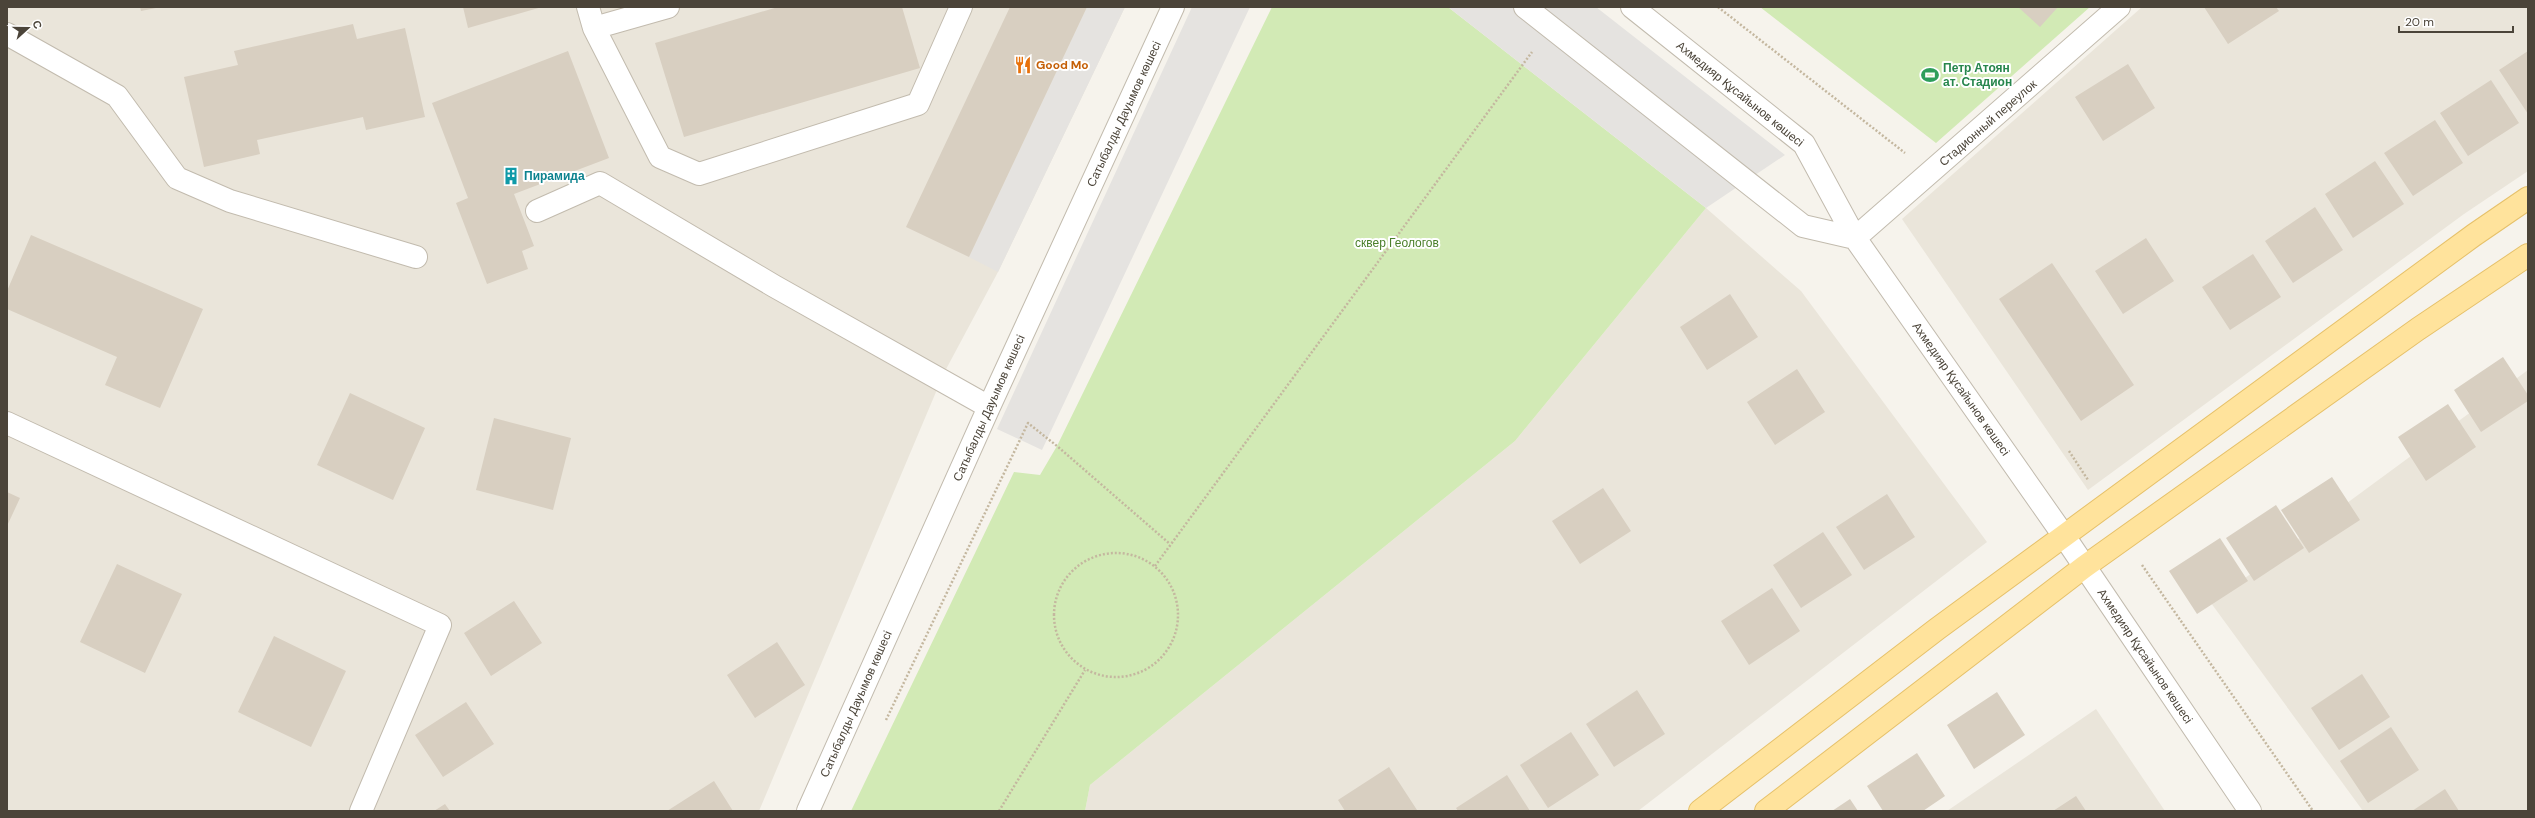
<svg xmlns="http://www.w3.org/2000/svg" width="2535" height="818" font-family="'DM Sans',sans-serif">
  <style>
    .residential { fill: #eae5da }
    .green { fill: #d2eab5 }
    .parking { fill: #e5e3e0 }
    .building { fill: #d8cfc1 }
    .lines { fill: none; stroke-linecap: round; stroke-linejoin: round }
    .minor-casing { stroke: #c2bbae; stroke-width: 24 }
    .major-casing { stroke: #e6c16a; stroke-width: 24 }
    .path { stroke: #c4b79f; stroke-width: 2.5; stroke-dasharray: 2 2; stroke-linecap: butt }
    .minor { stroke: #fff; stroke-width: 22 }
    .major { stroke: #ffe39c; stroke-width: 22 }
    .labels { text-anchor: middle; stroke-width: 4; stroke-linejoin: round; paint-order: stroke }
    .food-label { font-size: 12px; font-weight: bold; fill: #c56008; stroke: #fff; text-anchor: start }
    .leisure-label { font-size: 12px; font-weight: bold; fill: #27864d; stroke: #fff; text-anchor: start }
    .street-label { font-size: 12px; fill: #4b4439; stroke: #fff }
    .culture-label { font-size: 12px; font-weight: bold; fill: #0d838f; stroke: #fff; text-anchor: start }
    .park-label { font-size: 12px; fill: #4a7f2a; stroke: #fff }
  </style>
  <rect width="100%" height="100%" fill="#f6f3ec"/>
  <path class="residential" d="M 7,7 L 1125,7 L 998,272 L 944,373 L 759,811 L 7,811 Z
    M 2142,7 L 2528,7 L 2528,171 L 2464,214 L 2088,490 L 1902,219 Z
    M 1706,208 L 1801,291 L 1987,542 L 1638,811 L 1085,811 L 1090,785 L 1515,441 Z
    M 2528,370 L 2528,811 L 2363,811 L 2211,603 Z
    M 2096,709 L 2165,811 L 1947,811 Z"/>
  <path class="green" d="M 1272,7 L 1448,7 L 1706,208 L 1515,441 L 1090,785 L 1085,811 L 851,811 L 1014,472 L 1040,475 L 1057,446 Z
    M 1760,7 L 2090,7 L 1936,143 Z"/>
  <path class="parking" d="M 1087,7 L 1125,7 L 998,272 L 969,257 Z
    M 1192,7 L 1250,7 L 1042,450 L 997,429 Z
    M 1448,7 L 1596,7 L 1785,155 L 1706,208 Z"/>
  <path class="building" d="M 140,7 L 155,7 L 156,8 L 141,11 Z
    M 463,7 L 542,7 L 468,28 Z
    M 778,7 L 902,7 L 920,68 L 684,137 L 655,43 Z
    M 1010,7 L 1087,7 L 969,257 L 906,227 Z
    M 2018,7 L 2058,7 L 2040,27 Z
    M 2204,7 L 2276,7 L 2279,11 L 2228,44 Z
    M 353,24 L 357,39 L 405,28 L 425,117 L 366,130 L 363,117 L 257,140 L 260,154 L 204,167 L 184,77 L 238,65 L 234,51 Z
    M 568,51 L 609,158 L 514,194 L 534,246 L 522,251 L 528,269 L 487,284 L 456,203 L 468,198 L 432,103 Z
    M 2528,51 L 2528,114 L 2499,70 Z
    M 2128,64 L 2155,108 L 2103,141 L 2075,97 Z
    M 2491,80 L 2519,123 L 2468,156 L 2440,113 Z
    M 2435,120 L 2463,163 L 2413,196 L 2384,153 Z
    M 2375,161 L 2404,204 L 2353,238 L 2325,194 Z
    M 2315,207 L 2343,250 L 2293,283 L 2265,241 Z
    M 31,235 L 203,309 L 160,408 L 105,385 L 117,357 L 7,309 L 7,291 Z
    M 2146,238 L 2174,281 L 2123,314 L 2095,271 Z
    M 2253,254 L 2281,297 L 2230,330 L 2202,287 Z
    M 2052,263 L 2134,385 L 2081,421 L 1999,299 Z
    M 1730,294 L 1758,337 L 1707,370 L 1680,327 Z
    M 2503,357 L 2528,395 L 2528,401 L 2481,432 L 2454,390 Z
    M 1797,369 L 1825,412 L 1775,445 L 1747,402 Z
    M 350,393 L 425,428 L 393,500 L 317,465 Z
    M 2448,404 L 2476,447 L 2426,481 L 2398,437 Z
    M 494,418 L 571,438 L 553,510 L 476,490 Z
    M 2332,477 L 2360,520 L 2309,553 L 2281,510 Z
    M 1603,488 L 1631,531 L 1580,564 L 1552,521 Z
    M 7,492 L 20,498 L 7,526 Z
    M 1887,494 L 1915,537 L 1864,570 L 1836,527 Z
    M 2276,505 L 2304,548 L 2254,581 L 2226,538 Z
    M 1823,532 L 1852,575 L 1801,608 L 1773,565 Z
    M 2220,538 L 2248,581 L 2197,614 L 2169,571 Z
    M 117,564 L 182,594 L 145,673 L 80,642 Z
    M 1772,588 L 1800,631 L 1749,665 L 1721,621 Z
    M 514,601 L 542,643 L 491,676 L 464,633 Z
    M 274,636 L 346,671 L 311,747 L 238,712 Z
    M 777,642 L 805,685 L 755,718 L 727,675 Z
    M 2362,674 L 2390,717 L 2339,750 L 2311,708 Z
    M 1637,690 L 1665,734 L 1614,767 L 1586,724 Z
    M 1997,692 L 2025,735 L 1974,769 L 1947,725 Z
    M 466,702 L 494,744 L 443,777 L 415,735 Z
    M 2391,727 L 2419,770 L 2368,803 L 2340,761 Z
    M 1571,732 L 1599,775 L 1548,808 L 1520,765 Z
    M 1917,753 L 1945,796 L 1923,811 L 1883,811 L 1867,786 Z
    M 1389,767 L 1417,810 L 1345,811 L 1338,800 Z
    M 1507,775 L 1530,811 L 1458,811 L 1456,808 Z
    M 714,781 L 733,811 L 667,811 Z
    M 2445,789 L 2459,811 L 2412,811 Z
    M 2076,796 L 2086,811 L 2053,811 Z
    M 1850,799 L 1858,811 L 1832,811 Z
    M 445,804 L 450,811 L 434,811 Z"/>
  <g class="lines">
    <g class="minor-casing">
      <path id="minor" d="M 588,7 L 594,28 L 660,157 L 699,174 L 918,104 L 961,7
        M 1525,7 L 1803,226 L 1855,238 L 2119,7
        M 1632,7 L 1804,144 L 1855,238 L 2064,536 L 2250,811
        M 594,28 L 668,7
        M 7,34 L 117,96 L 177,178 L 230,201 L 416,257
        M 537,211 L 600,183 L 774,286 L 989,407
        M 7,423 L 440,625 L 361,811
        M 808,811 L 989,407 L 1173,7"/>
    </g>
    <g class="major-casing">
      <path id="major" d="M 1700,811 L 1937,629 L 2474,235 L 2528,198
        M 1766,811 L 2084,567 L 2418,329 L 2528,255"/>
    </g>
    <path class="path" d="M 1718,7 L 1905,153
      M 2069,451 L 2088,480
      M1054 615a62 62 0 1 1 124 0a62 62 0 1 1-124 0Z
      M 2142,565 L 2313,811
      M 1155,566 L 1532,52
      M 886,720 L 1028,423 L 1057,446 L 1170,544
      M 999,811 L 1085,670"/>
    <use href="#minor" class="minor"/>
    <use href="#major" class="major"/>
  </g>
  <defs>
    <g id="restaurant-bare" transform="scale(1.38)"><path d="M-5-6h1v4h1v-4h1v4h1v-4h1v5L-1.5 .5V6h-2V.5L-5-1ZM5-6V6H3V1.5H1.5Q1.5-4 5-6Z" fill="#e8710a" stroke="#fff" stroke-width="2.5" paint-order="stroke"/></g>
    <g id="stadium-bare" transform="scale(1.38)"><path d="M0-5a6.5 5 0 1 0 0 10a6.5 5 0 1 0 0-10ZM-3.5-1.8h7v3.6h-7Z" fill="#2e9e5b" stroke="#fff" stroke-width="2.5" paint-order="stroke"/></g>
    <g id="building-bare" transform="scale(1.38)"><path d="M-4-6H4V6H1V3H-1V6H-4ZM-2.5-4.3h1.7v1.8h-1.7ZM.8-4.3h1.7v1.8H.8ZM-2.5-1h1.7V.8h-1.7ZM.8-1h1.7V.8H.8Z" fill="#0f9aa8" stroke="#fff" stroke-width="2.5" paint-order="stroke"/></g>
  </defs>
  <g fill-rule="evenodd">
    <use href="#restaurant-bare" x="1023" y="65"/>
    <use href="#stadium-bare" x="1930" y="75"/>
    <use href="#building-bare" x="511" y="176"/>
  </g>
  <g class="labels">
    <g class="food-label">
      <text x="1036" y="69">Good Mo</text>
    </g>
    <g class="leisure-label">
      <text x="1943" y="72">Петр Атоян<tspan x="1943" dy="14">ат. Стадион</tspan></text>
    </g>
    <g class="street-label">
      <text transform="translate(1740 94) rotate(39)" y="4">Ахмедияр Құсайынов көшесі</text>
      <text transform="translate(1124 114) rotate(-65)" y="4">Сатыбалды Дауымов көшесі</text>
      <text transform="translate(1988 123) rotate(-41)" y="4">Стадионный переулок</text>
      <text transform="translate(1961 389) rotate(55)" y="4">Ахмедияр Құсайынов көшесі</text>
      <text transform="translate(989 408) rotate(-66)" y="4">Сатыбалды Дауымов көшесі</text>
      <text transform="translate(2145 656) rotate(56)" y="4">Ахмедияр Құсайынов көшесі</text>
      <text transform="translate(856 704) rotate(-66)" y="4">Сатыбалды Дауымов көшесі</text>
    </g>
    <g class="culture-label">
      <text x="524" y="180">Пирамида</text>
    </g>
    <g class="park-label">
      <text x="1397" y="247">сквер Геологов</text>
    </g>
  </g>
  <rect width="2535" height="818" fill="none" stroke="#4b4439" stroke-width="16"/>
  <g transform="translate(28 28) rotate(69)" stroke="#ffffff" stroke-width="3" paint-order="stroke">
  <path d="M0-3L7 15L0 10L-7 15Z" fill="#4b4439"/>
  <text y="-6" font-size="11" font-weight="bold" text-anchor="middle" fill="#4b4439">С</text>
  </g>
  <path d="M2399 26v6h114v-6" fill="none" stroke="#4b4439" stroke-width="2"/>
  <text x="2405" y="26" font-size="12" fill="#4b4439" stroke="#ffffff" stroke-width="3" paint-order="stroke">20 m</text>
</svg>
